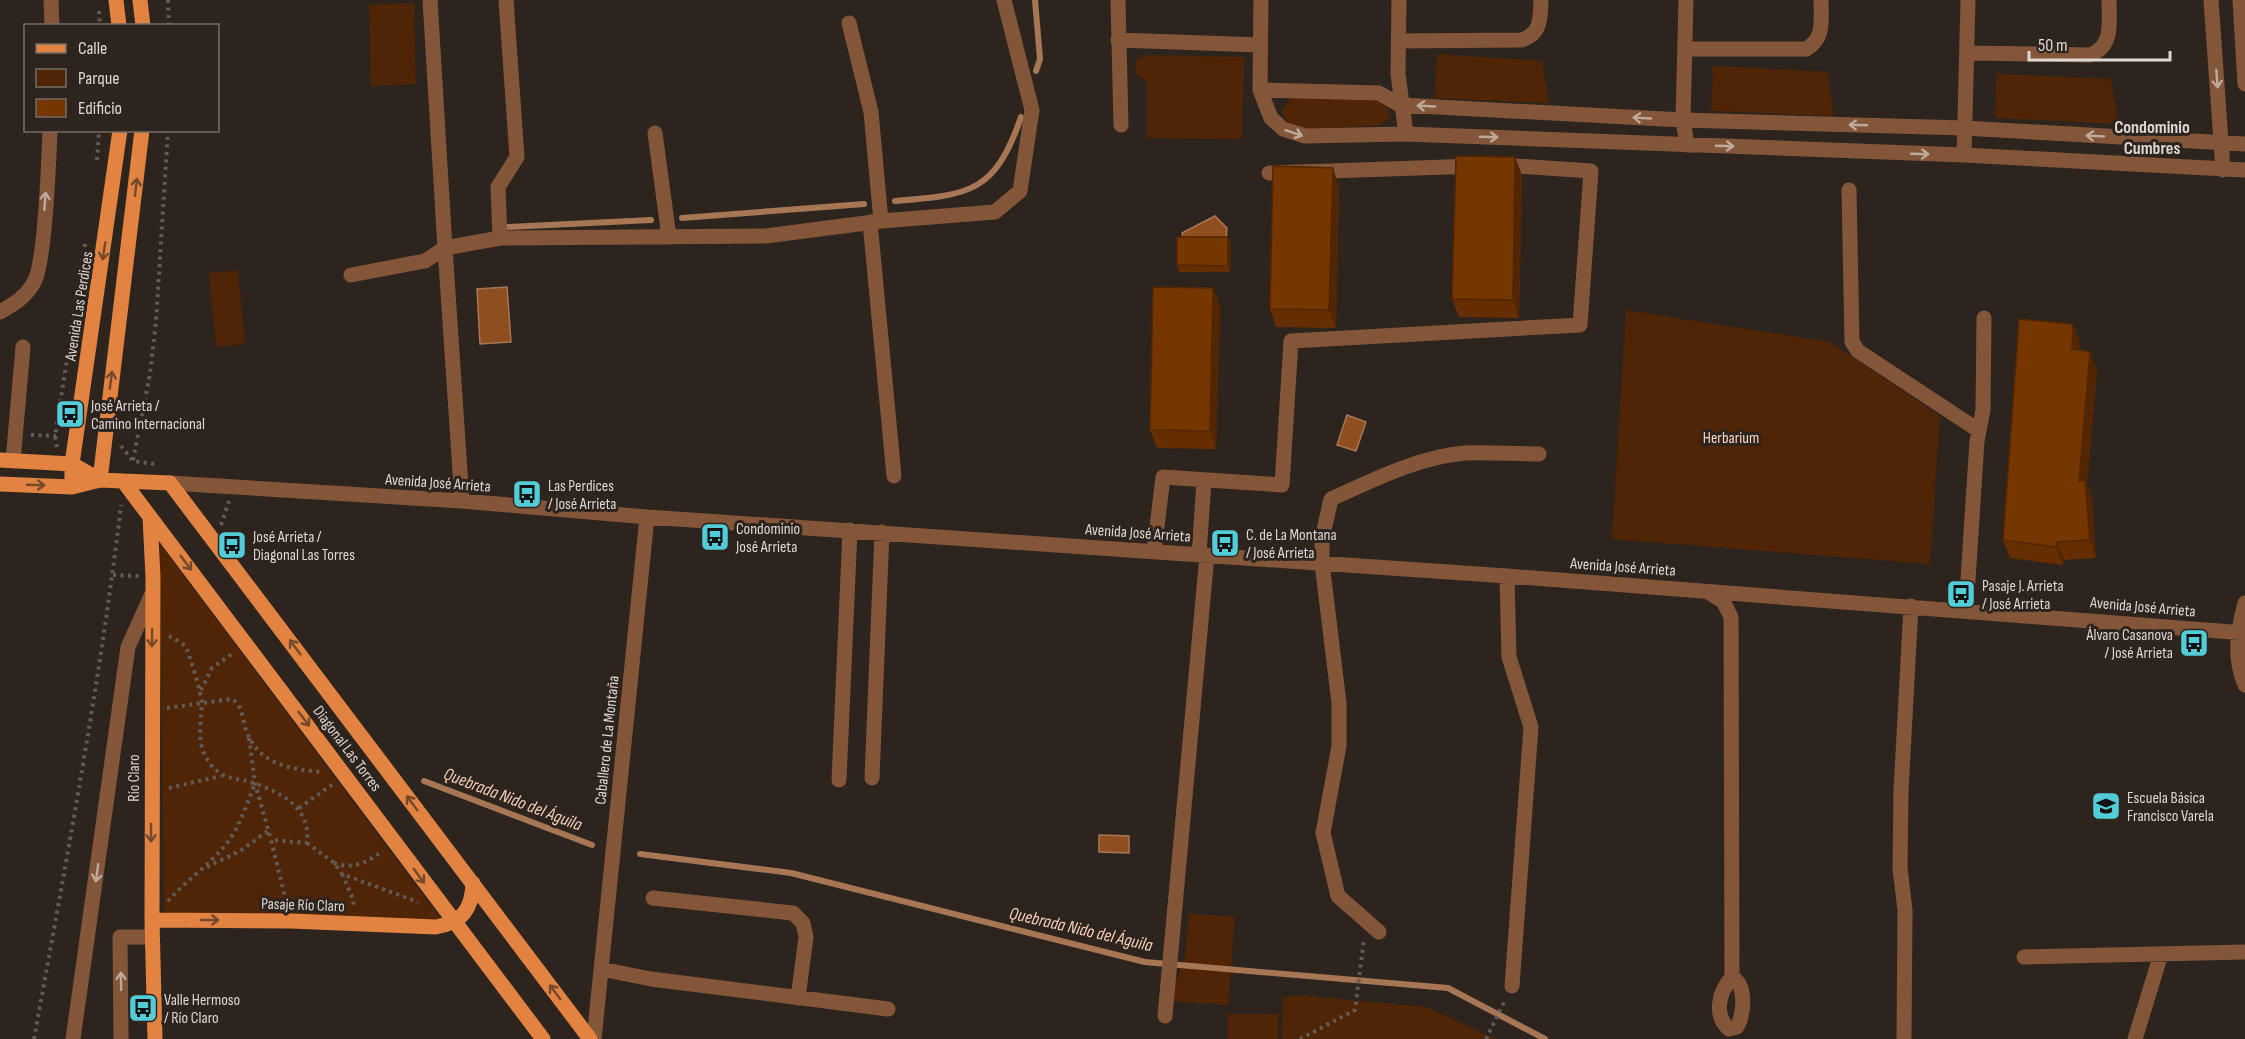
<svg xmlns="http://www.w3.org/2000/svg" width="2245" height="1039" font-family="'Sofia Sans Condensed',sans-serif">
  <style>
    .green { fill: #4f2505 }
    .water { fill: #8f4e1f; stroke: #a77755; stroke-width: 1.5 }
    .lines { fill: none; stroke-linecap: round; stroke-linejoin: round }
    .stream { stroke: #a77755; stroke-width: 6 }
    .path { stroke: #635b56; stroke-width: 4; stroke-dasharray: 3 4.5; stroke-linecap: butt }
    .minor { stroke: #845639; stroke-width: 15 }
    .major { stroke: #e28341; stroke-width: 15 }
    .wall { fill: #652e00 }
    .shaded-wall { fill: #522600 }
    .building { fill: #753600; stroke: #522600; stroke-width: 1.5 }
    .oneway { stroke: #beaa9d }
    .oneway2 { stroke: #754a2c }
    .labels { text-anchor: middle; stroke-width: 6; stroke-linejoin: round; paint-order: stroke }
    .street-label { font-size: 16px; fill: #ded7d3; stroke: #2d241e }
    .poi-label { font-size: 16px; fill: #ded7d3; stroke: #2d241e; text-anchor: start }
    .park-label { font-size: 16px; fill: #fed6bf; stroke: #2d241e }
    .neighbourhood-label { font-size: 18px; font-weight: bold; fill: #ded7d3; stroke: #2d241e }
    .water-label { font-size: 18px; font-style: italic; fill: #f6cfb7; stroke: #2d241e }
  </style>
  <rect width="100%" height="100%" fill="#2d241e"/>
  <path class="green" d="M 414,3 L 416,84 L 371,86 L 369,5 Z
    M 1437,54 L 1542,61 L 1549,103 L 1435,98 Z
    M 1146,55 L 1244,57 L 1242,139 L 1147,138 L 1147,82 L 1135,73 L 1136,61 Z
    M 1713,66 L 1827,72 L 1834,116 L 1711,111 Z
    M 1997,74 L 2111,79 L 2118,124 L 1995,118 Z
    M 1292,97 L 1372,97 L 1384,102 L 1391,116 L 1380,125 L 1303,130 L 1288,126 L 1282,110 Z
    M 238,270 L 245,344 L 216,347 L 209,273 Z
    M 1626,310 L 1830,342 L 1940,416 L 1930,564 L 1612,539 Z
    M 160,544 L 444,923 L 164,913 Z
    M 1189,914 L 1235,917 L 1228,1005 L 1173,1001 L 1175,983 L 1185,957 Z
    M 1296,995 L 1427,1007 L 1496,1039 L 1282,1039 L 1283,998 Z
    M 1228,1014 L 1278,1014 L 1278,1039 L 1228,1039 Z"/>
  <path class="water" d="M 1215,216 L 1227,228 L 1226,241 L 1183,239 L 1182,233 Z
    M 507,287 L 511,342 L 480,344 L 477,289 Z
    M 1347,415 L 1366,422 L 1356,451 L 1337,445 Z
    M 1099,835 L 1129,836 L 1129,853 L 1099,852 Z"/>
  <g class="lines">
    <path class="stream" d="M 1035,0 L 1040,59 L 1036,71
      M 895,201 C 970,195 995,193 1021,117
      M 682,218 L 864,204
      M 506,227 L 651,220
      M 424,781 L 592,845
      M 640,854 L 791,873 L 1145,962 L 1448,988 L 1545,1039"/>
    <path class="path" d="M 168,0 L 169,26
      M 99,11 L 100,26
      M 97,160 L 99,130
      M 31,435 L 56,436
      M 121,446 L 133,461 L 154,464
      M 57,447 L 55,436 L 85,244
      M 133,460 L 150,374 L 156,322 L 168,130
      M 221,525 L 229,501
      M 113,575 L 139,576
      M 169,636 C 174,639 181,642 185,646 C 189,651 202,697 202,703 C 201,727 195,744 211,765 C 224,781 238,777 256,784 C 285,794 311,810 307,843 L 271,840 L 287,905
      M 201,690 L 212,668 L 235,652
      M 167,708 L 231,699 C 242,704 242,716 245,727 C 256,764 289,769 321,772
      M 249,738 L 255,783 L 271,840
      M 169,788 L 221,776
      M 299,808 L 333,784
      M 307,843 L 334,863 L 342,874 L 418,902
      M 334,863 C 353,870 367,862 383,851
      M 207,867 L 240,851 L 268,831
      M 342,874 L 353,899 L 354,909
      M 168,901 C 189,877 219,859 235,831 C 243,816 249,799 255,783
      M 34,1039 C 66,862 100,683 121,505
      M 1300,1039 L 1355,1010 L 1364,939
      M 1486,1039 L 1505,1000"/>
    <path class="minor" d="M 51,0 L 52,26
      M 1118,0 L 1121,125
      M 1261,0 L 1260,90 L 1271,118 L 1283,129 L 1305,136 L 1406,134 L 1964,155 L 2245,170
      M 1399,0 L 1398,74 L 1406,134
      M 1686,0 L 1683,120 L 1687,145
      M 2211,0 L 2223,170
      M 2240,0 L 2245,84
      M 849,23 L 871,112 L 881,221
      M 1118,40 L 1260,45
      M 1398,41 L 1522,40 C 1542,33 1540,18 1541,0
      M 1685,49 L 1806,49 C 1825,39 1821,19 1821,0
      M 1967,53 L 2090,55 C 2114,46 2109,22 2109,0
      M 1260,90 L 1379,93 L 1400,105 L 1683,120 L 1964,128 L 2245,144
      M 655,133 L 669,237
      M 1964,155 L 1968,0
      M 1269,173 L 1476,166
      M 1849,190 L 1852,342 L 1858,351 L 1978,430
      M 870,222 L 894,476
      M 500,238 L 498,187 L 517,157 L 506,0
      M 351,275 L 425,261 L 445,248 L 430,0
      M 0,312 C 14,304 26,297 34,282 C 45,264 49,157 50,130
      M 13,461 L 23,347
      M 170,483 L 462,501 L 647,517 L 1507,576 L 2245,633
      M 462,501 L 445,248 L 500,238 L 766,236 L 881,221 L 995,212 L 1020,191 L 1032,110 L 1004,0
      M 1154,551 L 1163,477 L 1282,485 L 1291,341 L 1580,325 L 1591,171 L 1500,165
      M 1199,554 L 1204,481
      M 1507,576 L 1509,657 L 1531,727 L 1512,986
      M 1708,592 L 1723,601 L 1731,617 L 1732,977 C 1719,992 1713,1015 1729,1029 L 1737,1027 C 1744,1014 1747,985 1732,977
      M 2245,603 C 2238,630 2233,658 2245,685
      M 1966,610 L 1977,441 L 1983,410 L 1984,318
      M 872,778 L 882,532
      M 839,780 L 850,530
      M 653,898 L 793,913 L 803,923 L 806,937 L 798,998
      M 1379,932 L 1338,896 L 1323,833 L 1339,746 L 1339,703 L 1322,563 L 1322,539 L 1331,499 C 1373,480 1418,457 1465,453 C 1489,452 1514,454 1539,454
      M 2024,957 L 2245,952
      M 601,969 L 651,979 L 888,1009
      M 1165,1016 L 1207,555
      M 73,1039 L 128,647 L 152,594
      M 121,1039 L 120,937 L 152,937
      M 594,1039 L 647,517
      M 1904,1039 L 1905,910 L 1900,868 L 1901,791 L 1911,606
      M 2135,1039 L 2161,954"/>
    <path class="major" d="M 116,0 L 119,26
      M 140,0 L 143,26
      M 0,460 L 72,464 L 100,480
      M 100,480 L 142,130
      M 123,481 L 543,1039
      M 0,484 L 72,487 L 100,480 L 170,483 L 590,1039
      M 72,487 L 72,464 L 120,130
      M 150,517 L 153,577 L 152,920 L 155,1039
      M 152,920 L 291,921 L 436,927 C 462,922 472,910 473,883"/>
  </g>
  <path class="wall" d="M 1522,175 L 1519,318 L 1459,317 L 1452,299 Z
    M 1339,186 L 1336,328 L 1276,327 L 1270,309 Z
    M 1231,243 L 1230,272 L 1179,272 L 1177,265 Z
    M 1213,288 L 1220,306 L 1216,449 L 1157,448 L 1150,430 Z
    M 2073,324 L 2080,342 L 2079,350 L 2097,370 L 2087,484 L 2092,498 L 2096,558 L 2064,560 L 2063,565 L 2010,558 L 2003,540 Z"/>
  <path class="shaded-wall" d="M 1515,157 L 1522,175 L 1519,318 L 1513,300 Z
    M 1333,168 L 1339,186 L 1336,328 L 1329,310 Z
    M 1228,237 L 1231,243 L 1230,272 L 1228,266 Z
    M 1213,288 L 1220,306 L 1216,449 L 1210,431 Z
    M 2073,324 L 2080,342 L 2079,367 L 2072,349 Z
    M 2090,352 L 2097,370 L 2087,484 L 2092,498 L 2096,558 L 2090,540 L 2079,481 Z
    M 2057,542 L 2064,560 L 2063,565 L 2056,547 Z"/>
  <path class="building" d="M 1456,156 L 1515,157 L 1513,300 L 1452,299 Z
    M 1273,166 L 1333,168 L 1329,310 L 1270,309 Z
    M 1177,237 L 1228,237 L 1228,266 L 1177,265 Z
    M 1153,287 L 1213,288 L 1210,431 L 1150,430 Z
    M 2019,319 L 2073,324 L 2072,349 L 2090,352 L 2079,481 L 2085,480 L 2090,540 L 2057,542 L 2056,547 L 2003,540 Z"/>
  <defs><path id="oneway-shaft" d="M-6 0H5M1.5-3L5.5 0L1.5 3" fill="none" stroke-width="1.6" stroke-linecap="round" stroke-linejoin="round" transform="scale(1.5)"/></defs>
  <g class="oneway">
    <use href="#oneway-shaft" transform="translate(2217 79) rotate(86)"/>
    <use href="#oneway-shaft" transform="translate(1426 106) rotate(-177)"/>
    <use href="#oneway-shaft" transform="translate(1642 118) rotate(-177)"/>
    <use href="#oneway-shaft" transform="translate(1858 125) rotate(-178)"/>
    <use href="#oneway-shaft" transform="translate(1294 133) rotate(19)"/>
    <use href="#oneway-shaft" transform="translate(2095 136) rotate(-177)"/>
    <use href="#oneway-shaft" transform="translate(1489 137) rotate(2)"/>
    <use href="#oneway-shaft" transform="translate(1725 146) rotate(2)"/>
    <use href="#oneway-shaft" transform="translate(1920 154) rotate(2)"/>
    <use href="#oneway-shaft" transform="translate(45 201) rotate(-86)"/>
    <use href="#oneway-shaft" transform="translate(97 873) rotate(98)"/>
    <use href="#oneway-shaft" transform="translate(121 981) rotate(-91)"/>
  </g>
  <g class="oneway2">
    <use href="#oneway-shaft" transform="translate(136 187) rotate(-83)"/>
    <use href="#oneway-shaft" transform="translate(104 251) rotate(99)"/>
    <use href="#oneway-shaft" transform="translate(111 380) rotate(-82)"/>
    <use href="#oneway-shaft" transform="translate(36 485) rotate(2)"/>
    <use href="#oneway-shaft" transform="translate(186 563) rotate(53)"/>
    <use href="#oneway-shaft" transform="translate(152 638) rotate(91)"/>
    <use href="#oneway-shaft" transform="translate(295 647) rotate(-127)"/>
    <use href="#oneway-shaft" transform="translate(304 719) rotate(53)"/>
    <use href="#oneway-shaft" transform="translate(412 803) rotate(-127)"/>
    <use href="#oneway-shaft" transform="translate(151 833) rotate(90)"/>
    <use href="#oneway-shaft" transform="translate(419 876) rotate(54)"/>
    <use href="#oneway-shaft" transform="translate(210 920)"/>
    <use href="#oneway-shaft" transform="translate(555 992) rotate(-127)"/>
  </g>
  <defs>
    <g id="bus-square" transform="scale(1.5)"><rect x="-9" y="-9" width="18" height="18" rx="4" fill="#52ccd6" stroke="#2d241e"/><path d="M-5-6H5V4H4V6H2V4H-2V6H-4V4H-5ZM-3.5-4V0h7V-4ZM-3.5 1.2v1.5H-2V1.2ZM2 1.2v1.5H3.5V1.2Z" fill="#111"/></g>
    <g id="school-square" transform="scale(1.5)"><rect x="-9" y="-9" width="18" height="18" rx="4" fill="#52ccd6" stroke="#2d241e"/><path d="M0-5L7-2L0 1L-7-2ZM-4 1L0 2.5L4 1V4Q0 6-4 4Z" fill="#111"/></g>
  </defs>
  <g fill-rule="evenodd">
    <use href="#bus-square" x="70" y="414"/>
    <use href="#bus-square" x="527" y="494"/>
    <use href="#bus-square" x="715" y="537"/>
    <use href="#bus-square" x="1225" y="543"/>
    <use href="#bus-square" x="232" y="545"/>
    <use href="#bus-square" x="1961" y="594"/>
    <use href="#bus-square" x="2194" y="643"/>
    <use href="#school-square" x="2106" y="806"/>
    <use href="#bus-square" x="143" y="1008"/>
  </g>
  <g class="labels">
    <g class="street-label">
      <text transform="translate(78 306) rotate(-81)" y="6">Avenida Las Perdices</text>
      <text transform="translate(438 482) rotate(4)" y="6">Avenida José Arrieta</text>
      <text transform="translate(1138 532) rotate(4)" y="6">Avenida José Arrieta</text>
      <text transform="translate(1623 566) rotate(4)" y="6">Avenida José Arrieta</text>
      <text transform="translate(2143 606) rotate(5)" y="6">Avenida José Arrieta</text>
      <text transform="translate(606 740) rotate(-84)" y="6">Caballero de La Montaña</text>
      <text transform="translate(348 748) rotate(53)" y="6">Diagonal Las Torres</text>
      <text transform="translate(133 778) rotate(-90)" y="6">Río Claro</text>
      <text transform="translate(303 904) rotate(2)" y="6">Pasaje Río Claro</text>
    </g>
    <g class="poi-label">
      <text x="91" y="411">José Arrieta /<tspan x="91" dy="18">Camino Internacional</tspan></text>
      <text x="548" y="491">Las Perdices<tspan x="548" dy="18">/ José Arrieta</tspan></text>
      <text x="736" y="534">Condominio<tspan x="736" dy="18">José Arrieta</tspan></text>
      <text x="1246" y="540">C. de La Montana<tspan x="1246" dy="18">/ José Arrieta</tspan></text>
      <text x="253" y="542">José Arrieta /<tspan x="253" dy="18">Diagonal Las Torres</tspan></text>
      <text x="1982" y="591">Pasaje J. Arrieta<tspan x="1982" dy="18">/ José Arrieta</tspan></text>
      <text x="2173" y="640" text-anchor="end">Álvaro Casanova<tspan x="2173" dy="18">/ José Arrieta</tspan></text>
      <text x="2127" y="803">Escuela Básica<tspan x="2127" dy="18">Francisco Varela</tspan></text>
      <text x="164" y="1005">Valle Hermoso<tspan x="164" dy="18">/ Río Claro</tspan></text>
    </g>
    <g class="park-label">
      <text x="1731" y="443">Herbarium</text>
    </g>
    <g class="neighbourhood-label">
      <text x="2152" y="133">Condominio<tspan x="2152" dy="21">Cumbres</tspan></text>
    </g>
    <g class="water-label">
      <text transform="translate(513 799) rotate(21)" y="6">Quebrada Nido del Águila</text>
      <text transform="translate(1081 929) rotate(13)" y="6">Quebrada Nido del Águila</text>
    </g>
  </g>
  <rect x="24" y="24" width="195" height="108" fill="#2d241e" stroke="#746c66" stroke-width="1.5"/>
  <rect x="36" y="44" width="30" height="9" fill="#e28341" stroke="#746c66" stroke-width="1.5"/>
  <text x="78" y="54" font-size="18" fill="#ded7d3">Calle</text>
  <rect x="36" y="69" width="30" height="18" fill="#4f2505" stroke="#746c66" stroke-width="1.5"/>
  <text x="78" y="84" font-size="18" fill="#ded7d3">Parque</text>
  <rect x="36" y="99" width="30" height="18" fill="#753600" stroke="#746c66" stroke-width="1.5"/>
  <text x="78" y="114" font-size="18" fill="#ded7d3">Edificio</text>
  <path d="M2029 51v9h141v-9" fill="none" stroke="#ded7d3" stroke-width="3"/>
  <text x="2038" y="51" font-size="18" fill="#ded7d3" stroke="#2d241e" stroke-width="4.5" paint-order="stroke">50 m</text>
</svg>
